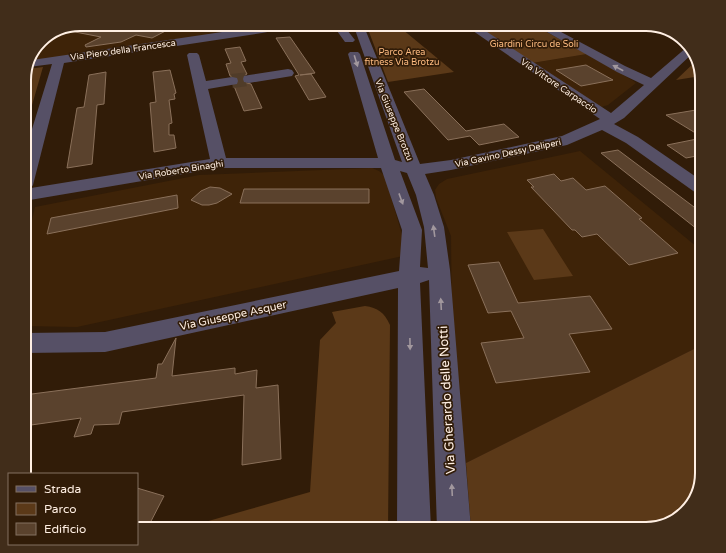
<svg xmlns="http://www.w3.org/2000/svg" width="726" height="553" font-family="'Varela Round',sans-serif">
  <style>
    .built { fill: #3e2308 }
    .green { fill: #5b3918 }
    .building { fill: #5a422d; stroke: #8a705a }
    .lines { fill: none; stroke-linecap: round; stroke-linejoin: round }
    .minor-tunnel { stroke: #503c29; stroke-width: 14; stroke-dasharray: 14 7; stroke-linecap: butt }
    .minor { fill: #565066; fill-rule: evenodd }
    .oneway { fill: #a2989e }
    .labels { text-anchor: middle; stroke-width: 3.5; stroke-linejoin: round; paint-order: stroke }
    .far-park-label { font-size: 9px; fill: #febb80; stroke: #311c08 }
    .far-street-label { font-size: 9px; fill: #ffefe3; stroke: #311c08 }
    .street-label { font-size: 11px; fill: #ffefe3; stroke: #311c08 }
    .near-street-label { font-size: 13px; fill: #ffefe3; stroke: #311c08 }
    .rim { fill: none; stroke: #ffefe3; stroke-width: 2 }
  </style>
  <rect width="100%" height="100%" fill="#311c08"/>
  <path class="built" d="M 80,24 L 269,24 L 216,34 L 32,61 L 43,38 Z
    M 587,54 L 632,80 L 636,83 L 608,105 L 601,107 L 532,63 Z
    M 580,151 L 702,251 L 702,345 L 466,463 L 452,336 L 451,236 L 436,198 L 435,190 L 439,184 L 447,179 Z
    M 372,168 L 379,171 L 385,176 L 404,242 L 403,256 L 77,327 L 24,326 L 24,255 L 35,207 L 199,175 Z"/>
  <path class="green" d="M 366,24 L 396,24 L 454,72 L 388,82 Z
    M 473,24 L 532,24 L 587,54 L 532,63 Z
    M 697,60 L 701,76 L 676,80 Z
    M 43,67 L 28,119 L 24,122 L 24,76 L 28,69 Z
    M 543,229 L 573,276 L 534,280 L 507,232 Z
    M 365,306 C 378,308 384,312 390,325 L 388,529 L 292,526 L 292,529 L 190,529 L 191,526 L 310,492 L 320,340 L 336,323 L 332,312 Z
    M 702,345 L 702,473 L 690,507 L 671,523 L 646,529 L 471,529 L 466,463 Z"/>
  <path class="building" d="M 80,24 L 179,24 L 152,38 L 136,35 L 121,42 L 86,47 L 85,45 L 101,37 L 70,31 L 70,28 Z
    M 290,37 L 315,73 L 300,75 L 311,74 L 326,97 L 309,100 L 295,76 L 299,75 L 276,38 Z
    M 240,47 L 246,61 L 241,62 L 247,74 L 243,76 L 243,82 L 251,84 L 262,108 L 244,111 L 234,86 L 238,84 L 238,78 L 230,76 L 226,64 L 231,63 L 225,49 Z
    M 586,65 L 613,80 L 581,86 L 556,70 Z
    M 170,70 L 176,93 L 174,94 L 175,99 L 169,100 L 172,123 L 169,124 L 169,135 L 174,135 L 176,148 L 154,152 L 150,103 L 156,102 L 153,72 Z
    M 106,72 L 104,104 L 97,105 L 92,164 L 67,168 L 77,108 L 84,107 L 89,75 Z
    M 424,89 L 466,131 L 504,124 L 519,137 L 479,145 L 470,136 L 448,140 L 404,92 Z
    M 702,109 L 702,137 L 666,115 Z
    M 702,138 L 702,155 L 686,158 L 667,145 Z
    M 618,150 L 702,213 L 702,233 L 601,153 Z
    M 554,174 L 561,181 L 573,178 L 586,190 L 605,186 L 642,218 L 639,219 L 678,253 L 629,265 L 597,234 L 582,237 L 575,230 L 572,230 L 531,187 L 534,187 L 527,180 Z
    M 210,187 L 220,188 L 232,194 L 217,203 L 209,205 L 202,205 L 191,200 L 201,191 Z
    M 244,189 L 369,189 L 369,203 L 240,203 Z
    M 177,195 L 178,208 L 47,234 L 51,218 Z
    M 499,262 L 518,303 L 590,296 L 612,329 L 569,334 L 590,372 L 496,383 L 481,343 L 524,338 L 511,311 L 488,313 L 468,265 Z
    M 176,338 L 172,376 L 235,368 L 235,374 L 257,370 L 256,388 L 278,385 L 281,459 L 242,465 L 244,395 L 122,412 L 119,424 L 94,425 L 91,434 L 74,437 L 81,418 L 24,426 L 24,395 L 156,378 L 158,364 L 162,364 Z
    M 137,488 L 164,496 L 147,529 L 137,529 Z"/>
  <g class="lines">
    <path class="minor-tunnel" d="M 232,81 L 249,79"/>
    <path class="minor" d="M 277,24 L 299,24 L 294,27 L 262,33 L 64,63 L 33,185 L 31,188 L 210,159 L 187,55 L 189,53 L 197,53 L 199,55 L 206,81 L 232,77 L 237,78 L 238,81 L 237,84 L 208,89 L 226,158 L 378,158 L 348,54 L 350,52 L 358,52 L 360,54 L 395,160 L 402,162 L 353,24 L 363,24 L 420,164 L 451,160 L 562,136 L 600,119 L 463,24 L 475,24 L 611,113 L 644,85 L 617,72 L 533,24 L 546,24 L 625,66 L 651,78 L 687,47 L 689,46 L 694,52 L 624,118 L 614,124 L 638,137 L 702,181 L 702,194 L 696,193 L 626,143 L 602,130 L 567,145 L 451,170 L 425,174 L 434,195 L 444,227 L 450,270 L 471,529 L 437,529 L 429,280 L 420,283 L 431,529 L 397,529 L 398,288 L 105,352 L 24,353 L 24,333 L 105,332 L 399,271 L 402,230 L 381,168 L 219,168 L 24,201 L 24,155 L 52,64 L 29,67 L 32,60 ZM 400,171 L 407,173 L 416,195 L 424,227 L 428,268 L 420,267 L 422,230 Z
      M 325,24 C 343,24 344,26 355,40 L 353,42 L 345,42 L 337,31 Z
      M 288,69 L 292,70 L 294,73 L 292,76 L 249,83 L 244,82 L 243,79 L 244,76 L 249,75 Z"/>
  </g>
  <defs><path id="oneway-solid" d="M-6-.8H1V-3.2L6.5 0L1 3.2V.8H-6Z"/></defs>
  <g class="oneway">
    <use href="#oneway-solid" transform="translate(356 61) rotate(73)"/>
    <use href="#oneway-solid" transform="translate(618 68) rotate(-152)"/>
    <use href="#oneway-solid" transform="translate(401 199) rotate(70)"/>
    <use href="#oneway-solid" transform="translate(434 231) rotate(-98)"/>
    <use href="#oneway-solid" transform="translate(441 304) rotate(-93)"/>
    <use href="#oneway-solid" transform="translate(410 344) rotate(89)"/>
    <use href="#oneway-solid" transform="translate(452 490) rotate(-93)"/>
  </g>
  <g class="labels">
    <g class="far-park-label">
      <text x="534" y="47">Giardini Circu de Soli</text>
      <text x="402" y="55">Parco Area<tspan x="402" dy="10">fitness Via Brotzu</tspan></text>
    </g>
    <g class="far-street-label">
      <text transform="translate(123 50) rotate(-8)" y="3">Via Piero della Francesca</text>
      <text transform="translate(559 86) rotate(34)" y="3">Via Vittore Carpaccio</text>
      <text transform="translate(394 120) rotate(68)" y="3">Via Giuseppe Brotzu</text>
      <text transform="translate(508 153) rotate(-12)" y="3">Via Gavino Dessy Deliperi</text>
      <text transform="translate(181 170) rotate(-9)" y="3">Via Roberto Binaghi</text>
    </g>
    <g class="street-label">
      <text transform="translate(233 315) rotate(-12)" y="4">Via Giuseppe Asquer</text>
    </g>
    <g class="near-street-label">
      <text transform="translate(446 400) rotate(-93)" y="5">Via Gherardo delle Notti</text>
    </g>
  </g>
  <path d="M0 0H726V553H0ZM80 31H646A49 49 0 0 1 695 80V473A49 49 0 0 1 646 522H80A49 49 0 0 1 31 473V80A49 49 0 0 1 80 31Z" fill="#412d1a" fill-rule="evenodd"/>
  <path class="rim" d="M80 31H646A49 49 0 0 1 695 80V473A49 49 0 0 1 646 522H80A49 49 0 0 1 31 473V80A49 49 0 0 1 80 31Z"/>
  <rect x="8" y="473" width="130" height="72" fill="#311c08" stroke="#837060"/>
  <rect x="16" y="486" width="20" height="6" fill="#565066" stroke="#837060"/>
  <text x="44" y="493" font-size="12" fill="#ffefe3">Strada</text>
  <rect x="16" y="503" width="20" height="12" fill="#5b3918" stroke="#837060"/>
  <text x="44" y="513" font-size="12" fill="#ffefe3">Parco</text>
  <rect x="16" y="523" width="20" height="12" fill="#5a422d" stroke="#837060"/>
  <text x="44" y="533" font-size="12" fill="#ffefe3">Edificio</text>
</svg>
